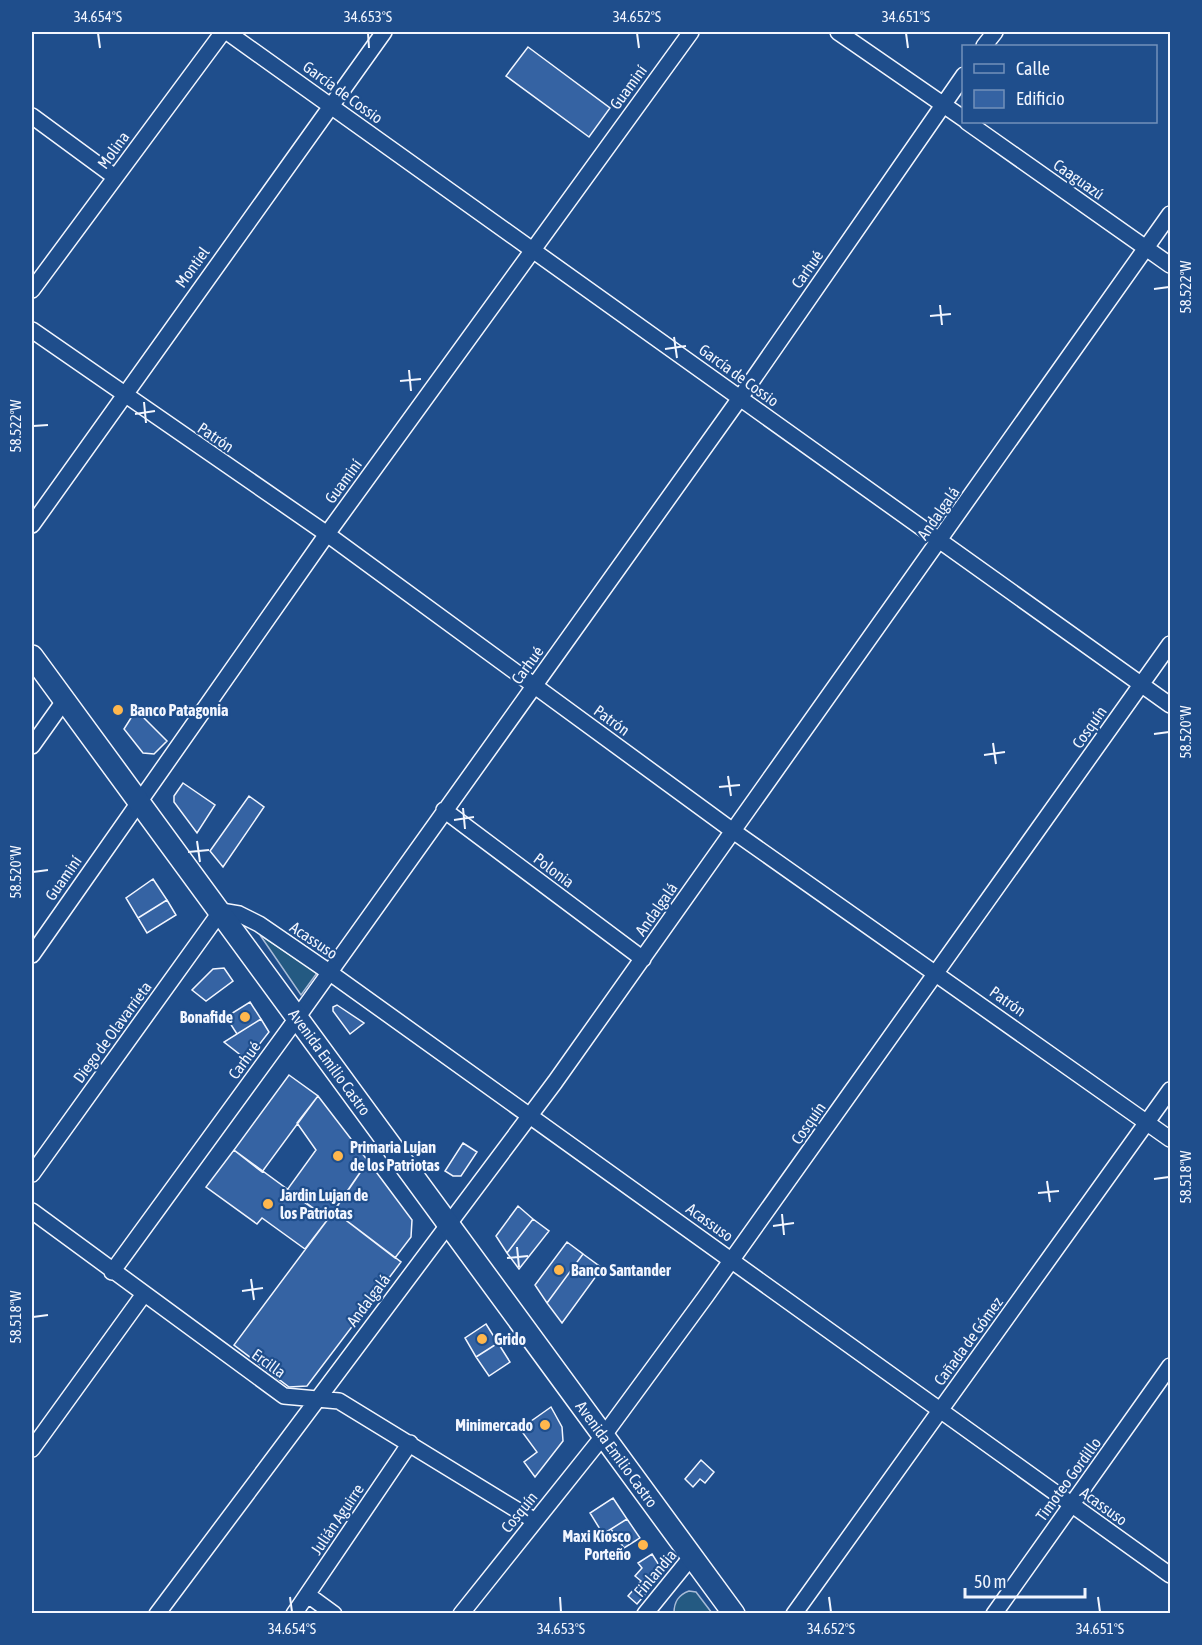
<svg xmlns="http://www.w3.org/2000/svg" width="1202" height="1645" font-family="'Asap Condensed',sans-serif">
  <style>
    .green { fill: #245a82; stroke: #a8bbd7; stroke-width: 1.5 }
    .building { fill: #3563a3; stroke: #f2f6ff; stroke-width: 1.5 }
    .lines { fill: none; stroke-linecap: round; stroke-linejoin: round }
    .minor-casing { stroke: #f2f6ff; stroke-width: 18 }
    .secondary-casing { stroke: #f2f6ff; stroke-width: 24 }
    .minor { stroke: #1f4e8c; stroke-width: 15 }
    .secondary { stroke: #1f4e8c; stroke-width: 21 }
    .ticks { fill: none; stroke: #f2f6ff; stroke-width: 2 }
    .poi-dot { fill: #ffb74d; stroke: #1f4e8c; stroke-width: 2 }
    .labels { text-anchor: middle; stroke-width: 4.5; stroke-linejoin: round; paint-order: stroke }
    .street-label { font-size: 16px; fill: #f2f6ff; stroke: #1f4e8c }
    .poi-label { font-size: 16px; font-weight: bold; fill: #f2f6ff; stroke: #1f4e8c; text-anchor: start }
    .neatline { fill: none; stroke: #f2f6ff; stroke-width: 2 }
    .ticks-label { font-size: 15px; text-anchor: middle; fill: #f2f6ff }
  </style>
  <rect width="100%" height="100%" fill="#1f4e8c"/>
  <path class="green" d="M 260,935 L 317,973 L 301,995 Z
    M 689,1591 L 696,1592 L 712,1613 L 674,1613 C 674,1602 678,1595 689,1591 Z"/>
  <path class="building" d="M 528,47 L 610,108 L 589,137 L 506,76 Z
    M 136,710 L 167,741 L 154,754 L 143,753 L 124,729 Z
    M 183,783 L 215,805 L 197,833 L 174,802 L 174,796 Z
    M 249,796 L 264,807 L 223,867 L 210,851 Z
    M 153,879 L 167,900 L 138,918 L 126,898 Z
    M 167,900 L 176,915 L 147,933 L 138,918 Z
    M 224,968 L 233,981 L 206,1001 L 192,990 L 213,969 Z
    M 250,1002 L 261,1019 L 237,1034 L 226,1017 Z
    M 337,1005 L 364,1023 L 350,1034 L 333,1011 L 333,1007 Z
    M 261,1019 L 269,1032 L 247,1060 L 224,1042 Z
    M 289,1075 L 318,1096 L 262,1172 L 234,1150 Z
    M 318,1096 L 368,1161 L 328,1219 L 287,1190 L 316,1150 L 297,1123 Z
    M 463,1143 L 477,1152 L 461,1176 L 453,1176 L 445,1171 Z
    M 234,1150 L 328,1219 L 305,1249 L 262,1218 L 257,1224 L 206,1187 Z
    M 368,1161 L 412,1220 L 411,1237 L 395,1258 L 334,1211 Z
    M 518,1206 L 533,1219 L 507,1253 L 496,1236 Z
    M 334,1211 L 401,1262 L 307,1386 L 289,1387 L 234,1345 Z
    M 533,1219 L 549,1231 L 519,1269 L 507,1253 Z
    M 567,1242 L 583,1254 L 547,1303 L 535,1285 Z
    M 583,1254 L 602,1268 L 562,1323 L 547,1303 Z
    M 486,1324 L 498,1343 L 476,1357 L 465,1338 Z
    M 498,1343 L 510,1362 L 489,1376 L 476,1357 Z
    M 551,1407 L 562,1427 L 563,1441 L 535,1477 L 524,1462 L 537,1452 L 520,1429 Z
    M 701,1460 L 714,1472 L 705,1483 L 700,1479 L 693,1487 L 685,1479 Z
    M 613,1498 L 627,1519 L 603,1534 L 590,1513 Z
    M 627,1519 L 640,1538 L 624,1548 L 611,1529 Z
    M 652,1554 L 659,1565 L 660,1577 L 637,1604 L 628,1596 L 641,1581 L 635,1576 L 642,1568 L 638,1563 Z"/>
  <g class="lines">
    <g class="minor-casing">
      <path id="minor" d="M 227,32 L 1170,705
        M 838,32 L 964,119
        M 984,46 L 995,32
        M 32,116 L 115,177
        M 967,122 L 1170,265
        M 32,290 L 223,32
        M 32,330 L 327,534 L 733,831 L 1170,1139
        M 32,525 L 384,32
        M 32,746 L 64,701
        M 444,810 L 643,959
        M 32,955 L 327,534 L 691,32
        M 32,1174 L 221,911 L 239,914 L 259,924 L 329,972 L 1170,1575
        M 32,1211 L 284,1396 L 339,1401 L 535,1521
        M 112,1272 L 297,1018 L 740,398 L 964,75
        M 32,1449 L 144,1294
        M 308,1595 L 334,1614
        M 157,1614 L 555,1082 L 1170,214
        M 294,1614 L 410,1443
        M 461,1614 L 604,1435 L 706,1296 L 1170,644
        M 645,1614 L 692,1556
        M 794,1614 L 1170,1090
        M 994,1614 L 1170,1366"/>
    </g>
    <g class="secondary-casing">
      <path id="secondary" d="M 32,656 L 734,1614"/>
    </g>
    <use href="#minor" class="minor"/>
    <use href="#secondary" class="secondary"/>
  </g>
  <path class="ticks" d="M 98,33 L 100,48M 368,33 L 369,48M 637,33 L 639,48M 906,33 L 908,48M 1154,289 L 1169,287M 940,305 L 942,325M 930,316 L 951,314M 674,337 L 677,358M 665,349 L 686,346M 409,370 L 411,391M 400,381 L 421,379M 144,402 L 146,423M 135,414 L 155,411M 33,426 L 48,425M 1154,734 L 1169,732M 993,743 L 996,764M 984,755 L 1005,752M 728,776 L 731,796M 719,787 L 740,785M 463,808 L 465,829M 454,820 L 474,817M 197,841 L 200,862M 188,852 L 209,850M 33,872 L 48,870M 1154,1179 L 1169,1177M 1047,1181 L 1050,1202M 1038,1193 L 1059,1191M 782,1214 L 784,1235M 773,1226 L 794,1223M 517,1247 L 519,1267M 507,1258 L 528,1256M 251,1279 L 254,1300M 242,1291 L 263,1288M 33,1317 L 48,1315M 290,1597 L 292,1612M 560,1597 L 561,1612M 829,1597 L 831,1612M 1098,1597 L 1100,1612"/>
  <g class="poi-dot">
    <circle cx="118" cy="710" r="6"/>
    <circle cx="245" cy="1017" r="6"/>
    <circle cx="338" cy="1156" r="6"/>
    <circle cx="268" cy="1204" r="6"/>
    <circle cx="559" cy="1270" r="6"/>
    <circle cx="482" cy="1339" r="6"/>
    <circle cx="545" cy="1425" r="6"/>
    <circle cx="643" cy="1545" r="6"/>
  </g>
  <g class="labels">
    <g class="street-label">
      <text transform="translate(628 87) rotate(-54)" y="6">Guaminí</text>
      <text transform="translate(343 92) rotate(36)" y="6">García de Cossio</text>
      <text transform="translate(113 150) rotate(-54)" y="6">Molina</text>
      <text transform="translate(1079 179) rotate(35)" y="6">Caaguazú</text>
      <text transform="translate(192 267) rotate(-54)" y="6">Montiel</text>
      <text transform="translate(807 269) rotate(-55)" y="6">Carhué</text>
      <text transform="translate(739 375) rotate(36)" y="6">García de Cossio</text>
      <text transform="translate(216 437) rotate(34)" y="6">Patrón</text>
      <text transform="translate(343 481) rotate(-54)" y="6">Guaminí</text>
      <text transform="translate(938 513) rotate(-55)" y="6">Andalgalá</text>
      <text transform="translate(527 665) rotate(-54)" y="6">Carhué</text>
      <text transform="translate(612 720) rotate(36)" y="6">Patrón</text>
      <text transform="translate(1089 727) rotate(-55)" y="6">Cosquín</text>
      <text transform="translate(554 870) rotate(37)" y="6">Polonia</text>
      <text transform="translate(63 878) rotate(-55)" y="6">Guaminí</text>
      <text transform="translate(656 909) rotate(-55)" y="6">Andalgalá</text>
      <text transform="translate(314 940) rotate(34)" y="6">Acassuso</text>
      <text transform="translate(1008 1001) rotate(35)" y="6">Patrón</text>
      <text transform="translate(112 1032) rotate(-54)" y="6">Diego de Olavarrieta</text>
      <text transform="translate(244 1060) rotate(-54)" y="6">Carhué</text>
      <text transform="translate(330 1062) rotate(54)" y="6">Avenida Emilio Castro</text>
      <text transform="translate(808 1123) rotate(-55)" y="6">Cosquín</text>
      <text transform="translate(710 1222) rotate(36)" y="6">Acassuso</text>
      <text transform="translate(368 1300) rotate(-53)" y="6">Andalgalá</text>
      <text transform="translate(968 1341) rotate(-54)" y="6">Cañada de Gómez</text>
      <text transform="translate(269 1363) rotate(36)" y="6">Ercilla</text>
      <text transform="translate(617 1454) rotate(54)" y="6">Avenida Emilio Castro</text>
      <text transform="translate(1068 1479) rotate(-54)" y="6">Timoteo Gordillo</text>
      <text transform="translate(1104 1506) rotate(36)" y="6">Acassuso</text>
      <text transform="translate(519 1512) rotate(-51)" y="6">Cosquín</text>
      <text transform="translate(337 1519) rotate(-56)" y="6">Julián Aguirre</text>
      <text transform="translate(655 1573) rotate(-50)" y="6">Finlandia</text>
    </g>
    <g class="poi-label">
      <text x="130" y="716">Banco Patagonia</text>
      <text x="233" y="1023" text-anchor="end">Bonafide</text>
      <text x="350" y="1153">Primaria Lujan<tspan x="350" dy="18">de los Patriotas</tspan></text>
      <text x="280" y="1201">Jardin Lujan de<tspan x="280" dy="18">los Patriotas</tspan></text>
      <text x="571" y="1276">Banco Santander</text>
      <text x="494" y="1345">Grido</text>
      <text x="533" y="1431" text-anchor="end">Minimercado</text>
      <text x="631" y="1542" text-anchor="end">Maxi Kiosco<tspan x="631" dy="18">Porteño</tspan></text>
    </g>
  </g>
  <rect width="1202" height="1645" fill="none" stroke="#1f4e8c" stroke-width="66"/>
  <rect x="962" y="45" width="195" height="78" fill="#1f4e8c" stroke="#7391ba" stroke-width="1.5"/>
  <rect x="974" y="64" width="30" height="9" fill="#1f4e8c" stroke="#7391ba" stroke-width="1.5"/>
  <text x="1016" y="75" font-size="18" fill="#f2f6ff">Calle</text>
  <rect x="974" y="90" width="30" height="18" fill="#3563a3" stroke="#7391ba" stroke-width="1.5"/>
  <text x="1016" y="105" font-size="18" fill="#f2f6ff">Edificio</text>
  <path d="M965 1588v9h120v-9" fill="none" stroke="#f2f6ff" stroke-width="3"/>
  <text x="974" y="1588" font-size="18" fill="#f2f6ff" stroke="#1f4e8c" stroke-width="4.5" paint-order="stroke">50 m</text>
  <rect x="33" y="33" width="1136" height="1579" class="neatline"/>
  <g class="ticks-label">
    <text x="98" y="22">34.654°S</text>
    <text x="368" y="22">34.653°S</text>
    <text x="637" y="22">34.652°S</text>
    <text x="906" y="22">34.651°S</text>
    <text transform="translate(1186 287) rotate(-90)" y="5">58.522°W</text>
    <text transform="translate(16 426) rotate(-90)" y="5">58.522°W</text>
    <text transform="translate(1186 732) rotate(-90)" y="5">58.520°W</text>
    <text transform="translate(16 872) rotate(-90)" y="5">58.520°W</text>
    <text transform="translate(1186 1177) rotate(-90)" y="5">58.518°W</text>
    <text transform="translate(16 1317) rotate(-90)" y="5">58.518°W</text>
    <text x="292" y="1634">34.654°S</text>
    <text x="561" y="1634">34.653°S</text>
    <text x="831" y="1634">34.652°S</text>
    <text x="1100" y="1634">34.651°S</text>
  </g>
</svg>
